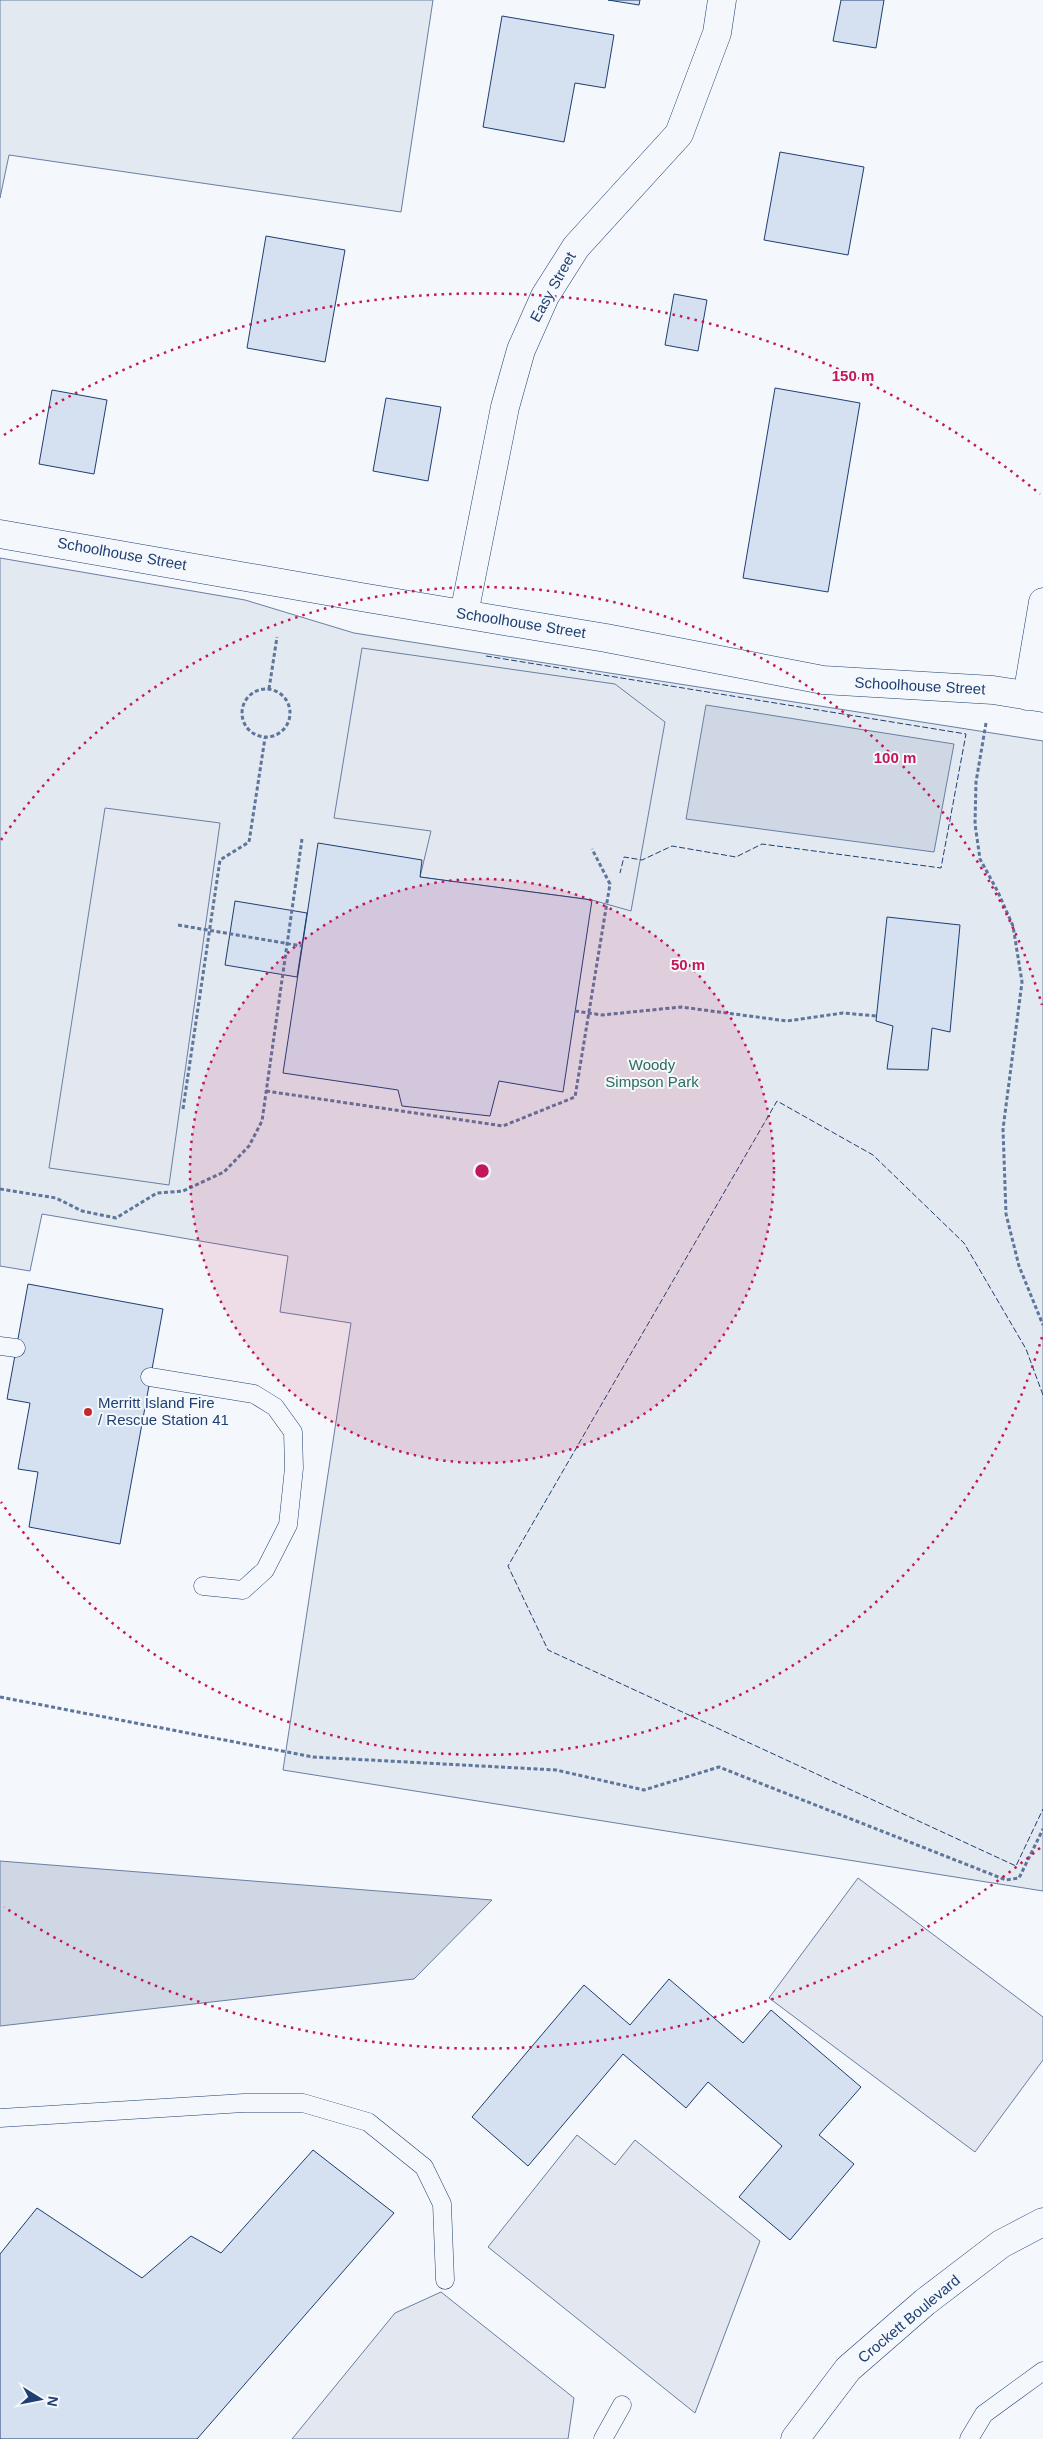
<svg xmlns="http://www.w3.org/2000/svg" width="1043" height="2439" font-family="Arial,sans-serif">
  <style>
    .green { fill: #e3e9f0; stroke: #687fa3 }
    .parking { fill: #e3e8f0; stroke: #687fa3 }
    .water { fill: #cfd7e4; stroke: #687fa3 }
    .building { fill: #d5e0f0; stroke: #1d3f73 }
    .lines { fill: none; stroke-linecap: round; stroke-linejoin: round }
    .lane-casing { stroke: #1d3f73; stroke-width: 19 }
    .street-casing { stroke: #1d3f73; stroke-width: 29 }
    .secondary-casing { stroke: #1d3f73; stroke-width: 29 }
    .path { stroke: #5e769c; stroke-width: 3; stroke-dasharray: 4 2.5; stroke-linecap: butt }
    .lane { stroke: #f4f7fb; stroke-width: 18 }
    .street { stroke: #f4f7fb; stroke-width: 28 }
    .secondary { stroke: #f4f7fb; stroke-width: 28 }
    .fence { stroke: #1d3f73; stroke-width: 1; stroke-dasharray: 6 2.5; stroke-linecap: butt }
    .ring { fill: none; stroke: #c2185b; stroke-width: 2.5; stroke-dasharray: 2.5 5 }
    .poi-dot { fill: #c62828; stroke: #f4f7fb; stroke-width: 2 }
    .labels { text-anchor: middle; stroke-width: 4; stroke-linejoin: round; paint-order: stroke }
    .street-label { font-size: 15px; fill: #1d3f73; stroke: #f4f7fb }
    .park-label { font-size: 15px; fill: #2c6c60; stroke: #f4f7fb }
    .poi-label { font-size: 15px; fill: #1d3f73; stroke: #f4f7fb; text-anchor: start }
    .centre { fill: #c2185b; stroke: #f4f7fb; stroke-width: 2.5 }
    .ring-label { font-size: 15px; text-anchor: middle; font-weight: bold; fill: #c2185b; stroke: #f4f7fb; stroke-width: 4; stroke-linejoin: round; paint-order: stroke }
  </style>
  <rect width="100%" height="100%" fill="#f4f7fb"/>
  <path class="green" d="M 0,0 L 433,0 L 401,212 L 9,155 L 0,198 Z
    M 0,558 L 245,600 L 354,633 L 1043,741 L 1043,1891 L 283,1770 L 351,1323 L 280,1312 L 288,1256 L 42,1214 L 30,1271 L 0,1266 Z"/>
  <path class="parking" d="M 362,648 L 615,684 L 665,722 L 631,911 L 592,900 L 420,877 L 431,831 L 334,818 Z
    M 105,808 L 220,823 L 169,1185 L 49,1168 Z
    M 858,1878 L 1043,2017 L 1043,2060 L 975,2152 L 769,1998 Z
    M 577,2135 L 615,2165 L 635,2140 L 760,2241 L 695,2413 L 488,2247 Z
    M 441,2292 L 574,2398 L 568,2439 L 292,2439 L 395,2313 Z"/>
  <path class="water" d="M 706,705 L 954,744 L 934,852 L 686,819 Z
    M 0,1861 L 492,1900 L 414,1979 L 0,2026 Z"/>
  <path class="building" d="M 608,0 L 640,0 L 639,5 Z
    M 841,0 L 884,0 L 876,48 L 833,41 Z
    M 502,16 L 614,35 L 605,88 L 575,83 L 564,142 L 483,127 Z
    M 780,152 L 864,167 L 848,255 L 764,240 Z
    M 266,236 L 345,250 L 325,362 L 247,348 Z
    M 674,294 L 707,300 L 698,351 L 665,345 Z
    M 775,388 L 860,403 L 828,592 L 743,578 Z
    M 52,390 L 107,400 L 94,474 L 39,464 Z
    M 386,398 L 441,407 L 428,481 L 373,471 Z
    M 318,843 L 422,860 L 420,877 L 592,900 L 563,1092 L 499,1081 L 490,1116 L 402,1106 L 398,1090 L 283,1073 Z
    M 235,901 L 307,913 L 297,977 L 225,965 Z
    M 887,917 L 960,925 L 950,1032 L 932,1028 L 928,1070 L 887,1069 L 893,1026 L 876,1021 Z
    M 28,1284 L 163,1309 L 120,1544 L 29,1527 L 38,1472 L 18,1469 L 30,1403 L 7,1399 Z
    M 669,1979 L 743,2043 L 771,2010 L 861,2087 L 819,2135 L 854,2164 L 790,2240 L 739,2197 L 782,2146 L 708,2082 L 686,2108 L 623,2054 L 528,2166 L 472,2117 L 584,1985 L 630,2025 Z
    M 313,2150 L 394,2213 L 197,2439 L 0,2439 L 0,2254 L 37,2208 L 142,2278 L 191,2236 L 221,2253 Z"/>
  <g class="lines">
    <g class="lane-casing">
      <path id="lane" d="M 0,1346 L 16,1348
        M 150,1377 L 254,1394 L 275,1407 L 293,1432 L 294,1468 L 288,1525 L 265,1570 L 243,1590 L 203,1586
        M 0,2118 L 244,2103 L 303,2103 L 368,2122 L 424,2167 L 442,2204 L 445,2280
        M 603,2439 L 622,2405
        M 969,2439 L 984,2414 L 1043,2371"/>
    </g>
    <g class="street-casing">
      <path id="street" d="M 0,534 L 361,597 L 606,638 L 823,680 L 993,690 L 1043,698
        M 464,614 L 505,407 L 521,350 L 545,296 L 576,247 L 679,134 L 717,33 L 722,0
        M 1027,696 L 1043,602"/>
    </g>
    <g class="secondary-casing">
      <path id="secondary" d="M 795,2439 L 848,2369 L 925,2302 L 1001,2244 L 1043,2222"/>
    </g>
    <path class="path" d="M242 713a24 24 0 1 1 48 0a24 24 0 1 1-48 0Z
      M 269,689 L 277,637
      M 986,723 L 976,782 L 975,824 L 980,859 L 998,892 L 1013,926 L 1022,982 L 1003,1129 L 1006,1214 L 1019,1266 L 1043,1325
      M 178,925 L 302,946
      M 575,1011 L 602,1015 L 681,1007 L 787,1021 L 843,1013 L 877,1016
      M 266,1091 L 503,1126 L 575,1097 L 610,884 L 592,849
      M 183,1109 L 220,860 L 249,842 L 265,738
      M 0,1189 L 56,1198 L 82,1211 L 116,1218 L 157,1193 L 183,1191 L 224,1172 L 249,1146 L 262,1121 L 302,839
      M 0,1697 L 313,1757 L 556,1770 L 644,1790 L 719,1767 L 1006,1880 L 1019,1878 L 1043,1829"/>
    <use href="#lane" class="lane"/>
    <use href="#street" class="street"/>
    <use href="#secondary" class="secondary"/>
    <path class="fence" d="M 486,656 L 966,734 L 941,868 L 762,844 L 736,857 L 672,846 L 642,860 L 624,857 L 620,873
      M 1043,1395 L 1026,1349 L 964,1243 L 873,1155 L 777,1101 L 508,1566 L 548,1650 L 1016,1866 L 1043,1809"/>
  </g>
  <circle cx="482" cy="1171" r="292" fill="#c2185b" fill-opacity=".12"/>
  <g class="ring">
    <circle cx="482" cy="1171" r="292"/>
    <path d="M1042 1337A584 584 0 0 1 1 1502M1 840A584 584 0 0 1 1042 1005"/>
    <path d="M1040 1848A877 877 0 0 1 4 1907M4 435A877 877 0 0 1 1040 494"/>
  </g>
  <circle class="poi-dot" cx="88" cy="1412" r="5"/>
  <g class="labels">
    <g class="street-label">
      <text transform="translate(553 287) rotate(-61)" y="5">Easy Street</text>
      <text transform="translate(122 554) rotate(10)" y="5">Schoolhouse Street</text>
      <text transform="translate(521 623) rotate(9)" y="5">Schoolhouse Street</text>
      <text transform="translate(920 686) rotate(3)" y="5">Schoolhouse Street</text>
      <text transform="translate(909 2319) rotate(-40)" y="5">Crockett Boulevard</text>
    </g>
    <g class="park-label">
      <text x="652" y="1070">Woody<tspan x="652" dy="17">Simpson Park</tspan></text>
    </g>
    <g class="poi-label">
      <text x="98" y="1408">Merritt Island Fire<tspan x="98" dy="17">/ Rescue Station 41</tspan></text>
    </g>
  </g>
  <circle cx="482" cy="1171" r="8" class="centre"/>
  <g class="ring-label">
    <text x="853" y="381">150 m</text>
    <text x="895" y="763">100 m</text>
    <text x="688" y="970">50 m</text>
  </g>
  <g transform="translate(40 2399) rotate(100)" stroke="#f4f7fb" stroke-width="4" paint-order="stroke">
  <path d="M0-4L9 19L0 12L-9 19Z" fill="#1d3f73"/>
  <text y="-8" font-size="14" font-weight="bold" text-anchor="middle" fill="#1d3f73">N</text>
  </g>
</svg>
